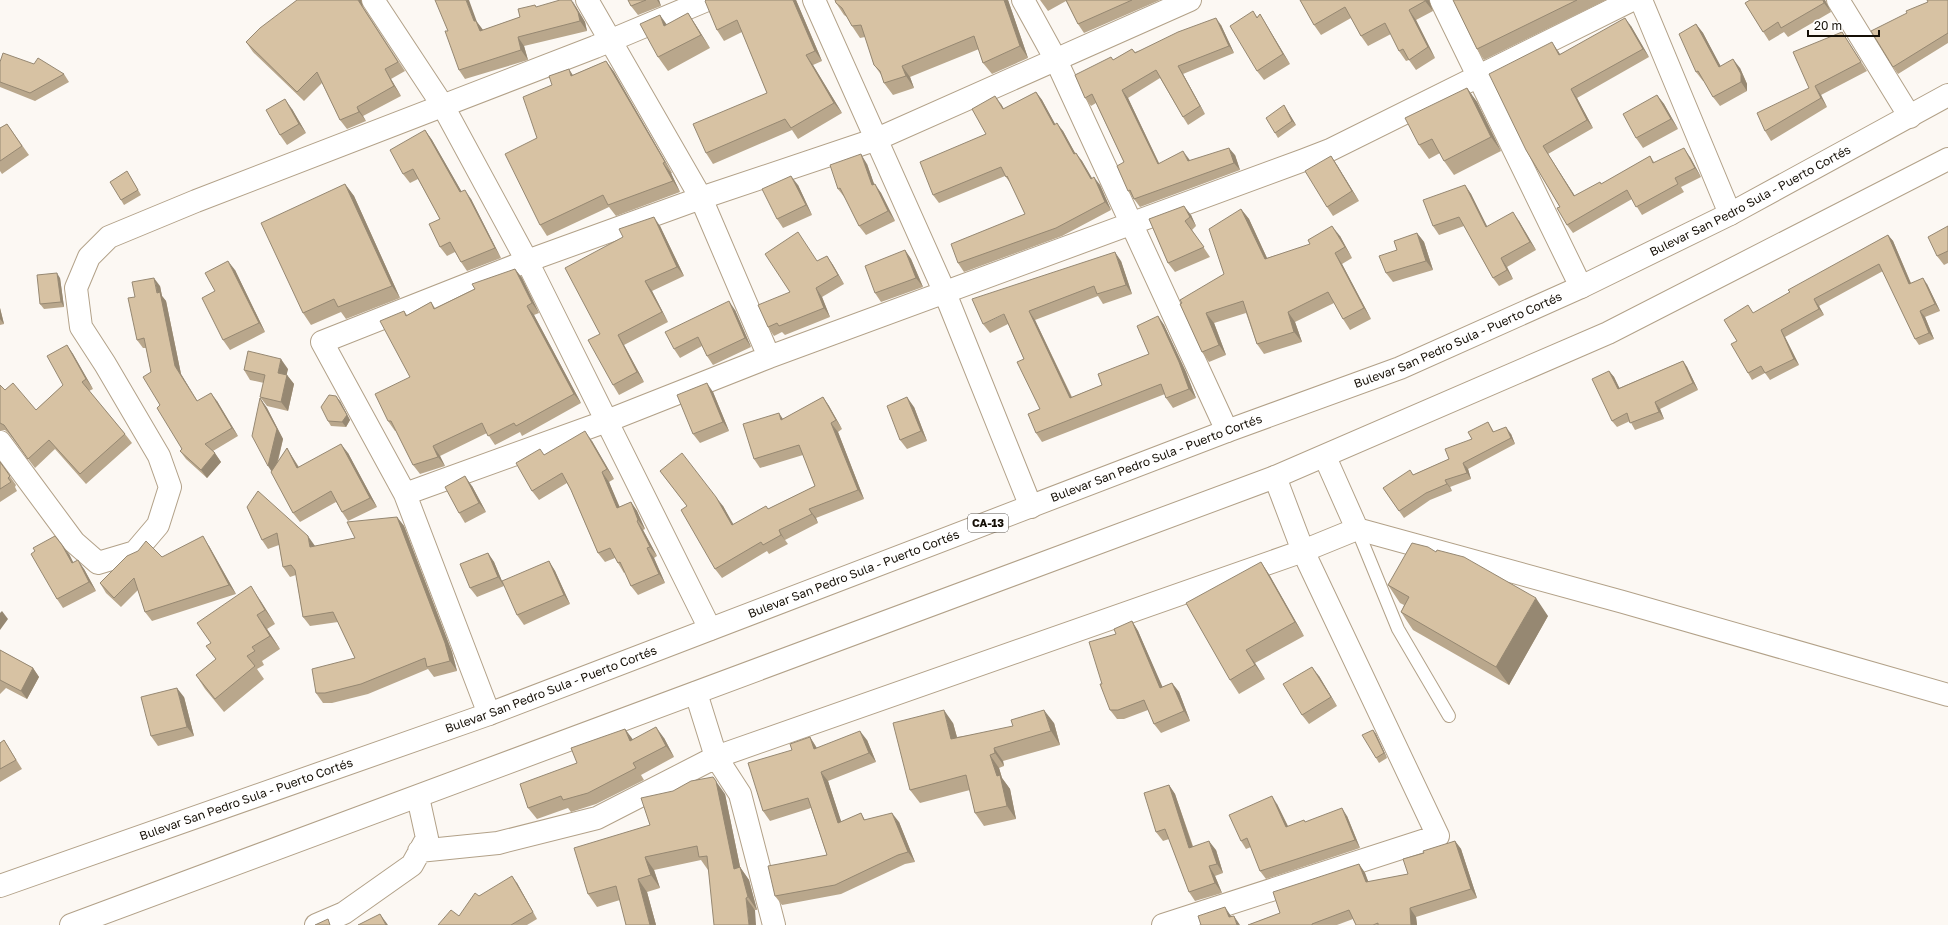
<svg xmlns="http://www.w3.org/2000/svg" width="1948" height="925" font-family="'Golos Text',sans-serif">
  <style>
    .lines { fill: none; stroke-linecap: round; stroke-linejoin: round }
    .lane-casing { stroke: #b2a188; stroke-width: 14 }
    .street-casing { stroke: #b2a188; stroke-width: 24 }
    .highway-casing { stroke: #b2a188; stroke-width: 24 }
    .lane { stroke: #fff; stroke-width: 12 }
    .street { stroke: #fff; stroke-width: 22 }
    .highway { stroke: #fff; stroke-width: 22 }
    .wall { fill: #b9a78c }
    .shaded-wall { fill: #968872 }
    .building { fill: #d7c2a3; stroke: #968872 }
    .labels { text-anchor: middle; stroke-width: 3; stroke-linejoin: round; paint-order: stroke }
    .shield { fill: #fff; stroke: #5b5751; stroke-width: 1 }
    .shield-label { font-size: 11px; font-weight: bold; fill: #150f06 }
    .street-label { font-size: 12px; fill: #150f06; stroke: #fff }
  </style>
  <rect width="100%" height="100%" fill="#fcf8f3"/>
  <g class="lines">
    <g class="lane-casing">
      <path id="lane" d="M 1357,529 L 1398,629 L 1449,716"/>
    </g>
    <g class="street-casing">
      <path id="street" d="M 373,0 L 443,106 L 527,261 L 710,629
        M 587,0 L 701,198 L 769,357
        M 814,0 L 945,293 L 1031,507
        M 1023,0 L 1056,60 L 1227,431
        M 1441,0 L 1581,287
        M 1641,0 L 1730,214
        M 1838,0 L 1910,117
        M 0,442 L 74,542 L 98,563 L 135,552 L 158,525 L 170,487 L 159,456 L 105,364 L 81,327 L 76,288 L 89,257 L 109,237 L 196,201 L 595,47 L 707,0
        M 1325,457 L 1357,529 L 1623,602 L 1948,695
        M 405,494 L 607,421 L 769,357 L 1304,160 L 1330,150 L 1632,0
        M 696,693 L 716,757 L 740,794 L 774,925
        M 489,714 L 405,494 L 322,342 L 527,261 L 701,198 L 877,139 L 1190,0
        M 419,851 L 498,843 L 597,818 L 716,757 L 1303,551 L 1357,529
        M 316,925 L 344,913 L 412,865 L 427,838 L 418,797
        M 1163,925 L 1438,836 L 1303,551 L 1275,477"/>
    </g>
    <g class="highway-casing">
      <g id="highway">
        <path id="s1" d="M 0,886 L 489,714 L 1227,431 L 1400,368 L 1581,287 L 1730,214 L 1948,95"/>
        <path d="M 71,925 L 1275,477 L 1608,333 L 1948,159"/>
      </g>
    </g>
    <use href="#lane" class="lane"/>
    <use href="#street" class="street"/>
    <use href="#highway" class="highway"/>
  </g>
  <path class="wall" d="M 297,0 L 361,0 L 363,7 L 405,71 L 391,79 L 401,96 L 363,116 L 366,121 L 347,129 L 340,120 L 322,83 L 304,101 L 253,52 L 246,42 Z
    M 628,0 L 659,0 L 661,6 L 638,15 L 631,6 Z
    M 706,0 L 796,0 L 822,61 L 813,65 L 842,113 L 798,139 L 792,130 L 713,164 L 706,153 L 767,93 L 742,32 L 724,41 L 717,30 Z
    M 1008,0 L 1028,58 L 992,74 L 983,63 L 979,49 L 910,77 L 914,88 L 893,95 L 884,83 L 882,76 L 874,65 L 865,37 L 860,38 L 852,26 L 847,17 L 844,15 L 836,3 Z
    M 1040,0 L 1160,0 L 1084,33 L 1078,24 L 1066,1 L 1048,11 Z
    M 1300,0 L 1429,0 L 1433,11 L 1416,20 L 1435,58 L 1416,70 L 1409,60 L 1406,61 L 1399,51 L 1391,34 L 1368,46 L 1361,36 L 1351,18 L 1321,35 L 1314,25 Z
    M 1453,0 L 1606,0 L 1484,60 L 1477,49 Z
    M 1825,0 L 1831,12 L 1788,37 L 1784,32 L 1769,41 L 1745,3 Z
    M 1948,0 L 1948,43 L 1898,74 L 1893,67 L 1907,13 Z
    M 535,5 L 536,7 L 576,7 L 585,22 L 587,31 L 524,46 L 528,60 L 465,79 L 459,70 L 448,31 L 477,22 L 483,30 L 520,17 Z
    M 1253,11 L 1257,17 L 1260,14 L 1290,64 L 1264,80 L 1257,71 Z
    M 688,13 L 697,27 L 710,48 L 668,71 L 658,57 Z
    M 1696,24 L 1703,33 L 1720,66 L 1740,68 L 1747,84 L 1747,91 L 1720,106 L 1713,97 L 1704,81 L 1703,81 L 1696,72 Z
    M 1221,25 L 1234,53 L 1183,74 L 1205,114 L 1188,125 L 1183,117 L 1160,78 L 1128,98 L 1159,163 L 1189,159 L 1190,161 L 1235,155 L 1240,170 L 1140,207 L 1128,191 L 1124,162 L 1096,103 L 1091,106 L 1085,98 L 1111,57 L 1113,60 L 1132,49 L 1135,52 Z
    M 1631,26 L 1649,57 L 1577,98 L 1593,128 L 1548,154 L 1575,196 L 1602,184 L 1650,156 L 1654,162 L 1690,157 L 1701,177 L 1681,187 L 1684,192 L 1642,215 L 1632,199 L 1573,233 L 1567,225 L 1560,207 L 1526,150 L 1558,51 L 1560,54 Z
    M 1842,32 L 1848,41 L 1867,71 L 1821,95 L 1827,107 L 1771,141 L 1765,131 L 1809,88 Z
    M 606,61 L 614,72 L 672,173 L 671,173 L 680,192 L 616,216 L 609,207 L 547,236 L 540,225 L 537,138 L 552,85 L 573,75 Z
    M 0,62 L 34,64 L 64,74 L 69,82 L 35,101 L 0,87 Z
    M 1467,88 L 1477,102 L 1501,151 L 1454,175 L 1444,161 L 1440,153 L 1429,159 L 1419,145 Z
    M 1036,92 L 1042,100 L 1055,124 L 1063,131 L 1075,153 L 1082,161 L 1092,178 L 1100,185 L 1111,210 L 1062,236 L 964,272 L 958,263 L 1025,214 L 1012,185 L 1005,176 L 939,203 L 933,195 L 986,134 L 1001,104 L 1004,109 Z
    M 1657,95 L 1664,104 L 1678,129 L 1643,148 L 1636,138 Z
    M 1284,105 L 1296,125 L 1278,138 L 1275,133 Z
    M 292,109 L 306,133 L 287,145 L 280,135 Z
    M 7,124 L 29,155 L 2,174 L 0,171 L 0,128 Z
    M 425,130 L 432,140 L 461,191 L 471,199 L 501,258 L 467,271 L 461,262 L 455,252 L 447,256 L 440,247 L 440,219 L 418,179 L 410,183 L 403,174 Z
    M 1331,156 L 1337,165 L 1359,201 L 1333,216 L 1327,207 Z
    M 867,164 L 874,184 L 881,193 L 895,221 L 866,235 L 859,226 L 845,198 L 838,189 Z
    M 130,176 L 141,195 L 124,205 L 121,200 Z
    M 345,184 L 354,196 L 400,298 L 346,319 L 341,312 L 311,325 L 303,313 Z
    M 798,185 L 812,215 L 783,228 L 777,219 Z
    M 1465,185 L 1471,194 L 1487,227 L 1519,221 L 1536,250 L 1507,267 L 1513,279 L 1499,286 L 1493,278 L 1464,226 L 1439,235 L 1433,226 Z
    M 1241,209 L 1249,219 L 1267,258 L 1340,236 L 1352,258 L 1342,264 L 1371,319 L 1350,330 L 1343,319 L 1334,303 L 1295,322 L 1302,342 L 1264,354 L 1257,344 L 1246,313 L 1214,323 L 1226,355 L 1209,362 L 1202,352 L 1180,304 L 1224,274 Z
    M 1191,215 L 1196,226 L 1192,230 L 1210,257 L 1175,272 L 1168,263 L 1149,219 Z
    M 660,226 L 684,276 L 652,291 L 668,322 L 624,345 L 644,382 L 619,395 L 613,385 L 600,334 Z
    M 1948,226 L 1948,263 L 1944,265 L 1937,256 Z
    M 1417,233 L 1424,242 L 1433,270 L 1393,282 L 1386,273 L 1397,250 Z
    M 1888,235 L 1893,241 L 1911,283 L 1927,284 L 1940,311 L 1925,317 L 1934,339 L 1919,345 L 1915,339 L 1883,271 L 1819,306 L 1824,315 L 1785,337 L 1799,365 L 1770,380 L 1765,373 L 1752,380 L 1748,373 L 1737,341 L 1754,313 Z
    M 905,250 L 911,259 L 923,287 L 881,302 L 875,293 Z
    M 827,256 L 833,265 L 844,284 L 822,297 L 830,317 L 785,335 L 782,332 L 774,336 L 768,327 L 790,292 L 817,261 Z
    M 1121,261 L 1132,294 L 1103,304 L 1098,296 L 1035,320 L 1072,397 L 1102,385 L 1149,354 L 1158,316 L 1164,325 L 1186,372 L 1196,398 L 1173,408 L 1166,398 L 1165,394 L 1042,442 L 1036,433 L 1040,409 L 1024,359 L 1008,324 L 990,333 L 983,324 Z
    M 515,269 L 522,278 L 539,313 L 534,315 L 581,403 L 522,436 L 520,432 L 495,445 L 487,433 L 440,456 L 445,466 L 420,474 L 413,465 L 396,431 L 395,431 L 388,421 L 410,377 L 404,311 L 407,315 L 431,302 L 435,308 Z
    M 235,270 L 265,332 L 230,350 L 223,340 L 215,291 Z
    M 60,278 L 64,307 L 44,309 L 40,304 Z
    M 160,286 L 162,296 L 166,301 L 181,374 L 197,401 L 217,401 L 238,436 L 213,451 L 221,462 L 207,478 L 186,459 L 180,451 L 182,449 L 160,405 L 151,372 L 146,348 L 143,348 L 137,340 L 135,297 Z
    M 0,308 L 4,324 L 0,325 Z
    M 735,310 L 751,347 L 713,365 L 707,356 L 702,346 L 680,358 L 674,349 Z
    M 67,345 L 73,354 L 93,389 L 89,391 L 125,434 L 132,443 L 86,484 L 55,449 L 35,468 L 10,435 L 5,430 L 0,430 L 0,385 L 5,390 L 36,410 L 63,385 Z
    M 1683,361 L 1687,367 L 1698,390 L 1660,409 L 1664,419 L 1635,430 L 1630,421 L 1617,427 L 1612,421 L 1609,371 L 1614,377 L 1619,388 Z
    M 288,369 L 286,375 L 287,375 L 294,384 L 288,411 L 267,406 L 260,397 L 264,383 L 250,380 L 244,370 Z
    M 713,392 L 729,431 L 700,443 L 693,434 Z
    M 823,397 L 829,406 L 842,429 L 838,432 L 864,499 L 816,518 L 818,523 L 785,540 L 788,544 L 769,554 L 767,551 L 722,578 L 715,569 L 687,506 L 660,471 L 723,506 L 733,525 L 768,509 L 815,486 L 803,455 L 760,468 L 754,459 L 783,419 Z
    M 260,398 L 267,408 L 283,439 L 278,462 L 287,448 L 293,458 L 299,467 L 348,453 L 377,507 L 348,521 L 342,512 L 336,502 L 300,522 L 293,513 L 271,471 Z
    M 340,401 L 350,420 L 346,427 L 331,426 L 328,421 Z
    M 914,407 L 927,441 L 907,449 L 900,440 Z
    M 1488,422 L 1494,432 L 1511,434 L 1515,444 L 1468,469 L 1471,479 L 1450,487 L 1452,491 L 1430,500 L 1404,518 L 1383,488 L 1449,459 L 1472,439 Z
    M 592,441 L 614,479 L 609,482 L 619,507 L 631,502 L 637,511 L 645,529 L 643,530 L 657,556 L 654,558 L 665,583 L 638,595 L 631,586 L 625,572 L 624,573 L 615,558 L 605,562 L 598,553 L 571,490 L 567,483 L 539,500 L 532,491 L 544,455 Z
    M 0,462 L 16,485 L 15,487 L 17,491 L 0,502 Z
    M 472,486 L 486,512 L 465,523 L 459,513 Z
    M 247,507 L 315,546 L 355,538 L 397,517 L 404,526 L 452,652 L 457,671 L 434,677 L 428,669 L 368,694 L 332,703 L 323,703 L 316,693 L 355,658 L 338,622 L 310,626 L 303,617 L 296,575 L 290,577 L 283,567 L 279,545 L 268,549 L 262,540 Z
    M 209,546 L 236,594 L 152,621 L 145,612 L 138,590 L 121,607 L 106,593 L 100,583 L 162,557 Z
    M 35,551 L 69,554 L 73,562 L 84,569 L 96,591 L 63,608 L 57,599 Z
    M 488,553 L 494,562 L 504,586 L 477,597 L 470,588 Z
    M 549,561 L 555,571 L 570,604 L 524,625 L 517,615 Z
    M 1261,562 L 1270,576 L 1304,636 L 1255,663 L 1265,679 L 1239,694 L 1230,680 Z
    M 1388,585 L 1548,616 L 1509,685 L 1413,630 L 1401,612 L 1404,605 L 1400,603 Z
    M 260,600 L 275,624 L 267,629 L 280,649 L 262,661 L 264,665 L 257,669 L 264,679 L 224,712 L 205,689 L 196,675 L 216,659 L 211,643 Z
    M 1132,621 L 1138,631 L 1162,687 L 1172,683 L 1179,692 L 1190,721 L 1161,733 L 1154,724 L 1148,710 L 1124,719 L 1117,719 L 1110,710 L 1102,684 L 1116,634 Z
    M 0,650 L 33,668 L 39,677 L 27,699 L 6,688 L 0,694 Z
    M 1319,676 L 1337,706 L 1309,724 L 1302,715 Z
    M 184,697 L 194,736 L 158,746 L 151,736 Z
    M 953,723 L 957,737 L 1054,723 L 1060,745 L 1003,761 L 1004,766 L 999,768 L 1002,778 L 1010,789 L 1016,819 L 984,826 L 975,813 L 970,790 L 920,803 L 910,790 Z
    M 625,729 L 633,740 L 664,738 L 674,757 L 641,775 L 644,780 L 596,804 L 571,812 L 568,808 L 537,819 L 528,808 L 577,763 Z
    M 1373,730 L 1376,734 L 1387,758 L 1379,763 L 1376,758 Z
    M 810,737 L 817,748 L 867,740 L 876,762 L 828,781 L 841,822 L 861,813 L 865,820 L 899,822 L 915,862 L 905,864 L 841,894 L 782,905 L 775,896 L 827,855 L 811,808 L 770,821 L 763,811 Z
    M 4,740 L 22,769 L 0,782 L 0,743 Z
    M 1169,785 L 1175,794 L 1193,846 L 1216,850 L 1223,873 L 1215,876 L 1222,893 L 1195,901 L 1189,892 L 1169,839 L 1163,841 L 1156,832 Z
    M 725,794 L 740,867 L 749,880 L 757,910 L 755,910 L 708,870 L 701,860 L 654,870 L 660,888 L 647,892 L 656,925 L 626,925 L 620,900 L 597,907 L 588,894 L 650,825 Z
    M 1277,804 L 1288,826 L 1305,822 L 1347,816 L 1360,848 L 1266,879 L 1260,871 L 1251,847 L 1246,849 L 1241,841 Z
    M 1455,841 L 1461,849 L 1477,898 L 1416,917 L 1417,925 L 1356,925 L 1353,919 L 1337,925 L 1248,925 L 1280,913 L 1359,864 L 1365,873 L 1368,882 L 1408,874 L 1424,853 Z
    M 517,883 L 537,919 L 527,925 L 438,925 L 459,916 L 479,896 Z"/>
  <path class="shaded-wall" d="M 358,0 L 361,0 L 363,7 L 405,71 Z
    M 466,0 L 469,0 L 477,22 L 483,30 L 486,40 L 474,21 Z
    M 572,0 L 585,22 L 587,31 L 580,21 Z
    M 657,0 L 659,0 L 661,6 Z
    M 793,0 L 796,0 L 822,61 L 815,51 Z
    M 1004,0 L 1008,0 L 1028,58 L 1020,46 Z
    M 1425,0 L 1429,0 L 1433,11 L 1425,1 Z
    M 1823,0 L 1825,0 L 1831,12 L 1824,3 Z
    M 1409,10 L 1416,20 L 1435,58 L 1428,47 Z
    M 688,13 L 697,27 L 710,48 L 701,35 Z
    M 1260,14 L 1290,64 L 1283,54 Z
    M 660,15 L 670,29 L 664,26 Z
    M 1216,18 L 1221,25 L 1234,53 L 1229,46 Z
    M 1625,18 L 1631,26 L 1649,57 L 1643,49 Z
    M 1696,24 L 1703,33 L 1726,76 L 1719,67 Z
    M 518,37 L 524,46 L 528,60 L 521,50 Z
    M 1552,42 L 1558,51 L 1565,63 L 1559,55 Z
    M 806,55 L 813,65 L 842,113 L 834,103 Z
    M 1733,59 L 1740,68 L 1747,84 L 1747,91 L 1741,82 Z
    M 606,61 L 614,72 L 672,173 L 665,162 Z
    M 902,66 L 910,77 L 914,88 L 906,76 Z
    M 1178,66 L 1183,74 L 1205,114 L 1200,106 Z
    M 385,69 L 391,79 L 401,96 L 394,86 Z
    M 569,69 L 576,80 L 571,76 Z
    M 1815,86 L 1821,95 L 1827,107 L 1821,98 Z
    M 1467,88 L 1477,102 L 1501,151 L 1491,137 Z
    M 1571,89 L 1577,98 L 1593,128 L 1587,120 Z
    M 1122,90 L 1128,98 L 1163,172 L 1158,164 Z
    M 1036,92 L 1042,100 L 1060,133 L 1054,125 Z
    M 1657,95 L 1664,104 L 1678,129 L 1671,119 Z
    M 995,96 L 1001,104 L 1009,118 L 1003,109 Z
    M 285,99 L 292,109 L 306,133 L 299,124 Z
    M 1284,105 L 1296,125 L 1292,121 Z
    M 357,107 L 363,116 L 366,121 L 359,112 Z
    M 1057,123 L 1063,131 L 1080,162 L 1074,154 Z
    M 425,130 L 432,140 L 467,201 L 460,192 Z
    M 1543,146 L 1548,154 L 1580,204 L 1574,196 Z
    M 1229,148 L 1235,155 L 1240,170 L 1234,163 Z
    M 1684,148 L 1690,157 L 1701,177 L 1695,168 Z
    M 1183,151 L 1189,159 L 1194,169 L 1188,161 Z
    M 1076,153 L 1082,161 L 1097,187 L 1091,179 Z
    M 861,154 L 867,164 L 878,195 L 872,185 Z
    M 1331,156 L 1337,165 L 1359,201 L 1352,191 Z
    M 663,163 L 671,173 L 680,192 L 673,181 Z
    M 791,176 L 798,185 L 812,215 L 806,205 Z
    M 1094,177 L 1100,185 L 1111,210 L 1105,202 Z
    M 345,184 L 354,196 L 400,298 L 392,286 Z
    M 875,184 L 881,193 L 895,221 L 888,211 Z
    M 1465,185 L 1471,194 L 1492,236 L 1486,227 Z
    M 465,190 L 471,199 L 501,258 L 495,248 Z
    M 1184,206 L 1191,215 L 1196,226 L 1190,217 Z
    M 1241,209 L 1249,219 L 1272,269 L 1265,259 Z
    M 1513,212 L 1519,221 L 1536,250 L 1530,242 Z
    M 654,217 L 660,226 L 684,276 L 677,267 Z
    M 1332,226 L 1340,236 L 1352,258 L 1345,247 Z
    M 1417,233 L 1424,242 L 1433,270 L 1426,261 Z
    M 1888,235 L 1893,241 L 1914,291 L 1909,284 Z
    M 905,250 L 911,259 L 923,287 L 916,278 Z
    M 1115,252 L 1121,261 L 1132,294 L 1126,285 Z
    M 1335,253 L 1342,264 L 1371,319 L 1364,308 Z
    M 827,256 L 833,265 L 844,284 L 838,275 Z
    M 1501,258 L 1507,267 L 1513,279 L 1507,270 Z
    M 228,261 L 235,270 L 265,332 L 259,323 Z
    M 515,269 L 522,278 L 539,313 L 532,303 Z
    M 57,273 L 60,278 L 64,307 L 61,302 Z
    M 154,278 L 160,286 L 162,296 L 166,301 L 181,374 L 203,410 L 175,366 Z
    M 1923,278 L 1927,284 L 1940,311 L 1935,304 Z
    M 645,281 L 652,291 L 668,322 L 662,312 Z
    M 816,288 L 822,297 L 830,317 L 824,308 Z
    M 1814,299 L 1819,306 L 1824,315 L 1819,309 Z
    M 729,301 L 735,310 L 751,347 L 745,338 Z
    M 527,306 L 534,315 L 581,403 L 574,394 Z
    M 0,308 L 4,324 L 0,319 Z
    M 1029,311 L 1035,320 L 1076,407 L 1070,398 Z
    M 1920,311 L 1925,317 L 1934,339 L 1929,333 Z
    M 1288,312 L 1295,322 L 1302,342 L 1294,332 Z
    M 1206,313 L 1214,323 L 1226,355 L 1219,345 Z
    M 1158,316 L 1164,325 L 1186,372 L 1196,398 L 1189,389 Z
    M 1781,330 L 1785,337 L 1799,365 L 1794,359 Z
    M 618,335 L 624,345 L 644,382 L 637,372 Z
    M 67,345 L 73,354 L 93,389 L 86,379 Z
    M 281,359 L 288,369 L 285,382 L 278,373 Z
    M 1683,361 L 1687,367 L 1698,390 L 1693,383 Z
    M 1609,371 L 1614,377 L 1623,395 L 1618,389 Z
    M 287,375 L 294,384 L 288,411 L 281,402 Z
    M 707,383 L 713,392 L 729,431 L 723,422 Z
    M 211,393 L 217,401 L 238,436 L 232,428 Z
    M 336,396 L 340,401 L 350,420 L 346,427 L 342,422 Z
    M 823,397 L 829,406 L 842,429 L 836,420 Z
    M 907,397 L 914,407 L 927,441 L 921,431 Z
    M 260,398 L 267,408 L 283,439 L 274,475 L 268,466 Z
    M 1655,402 L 1660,409 L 1664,419 L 1659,412 Z
    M 779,413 L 785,422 L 781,420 Z
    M 831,423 L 838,432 L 864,499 L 858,490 Z
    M 1506,427 L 1511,434 L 1515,444 L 1511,438 Z
    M 585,431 L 592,441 L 614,479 L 607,469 Z
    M 341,444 L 348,453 L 377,507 L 370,498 Z
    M 433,446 L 440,456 L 445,466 L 438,457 Z
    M 287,448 L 293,458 L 304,477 L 297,468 Z
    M 215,453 L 221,462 L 207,478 L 201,470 Z
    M 1463,463 L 1468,469 L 1471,479 L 1467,473 Z
    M 602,472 L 609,482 L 624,517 L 617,508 Z
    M 465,476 L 472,486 L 486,512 L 479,503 Z
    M 1445,480 L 1450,487 L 1452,491 L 1447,484 Z
    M 716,497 L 723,506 L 739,534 L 732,525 Z
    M 631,502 L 637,511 L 645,529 L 638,520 Z
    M 809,509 L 816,518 L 818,523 L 812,514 Z
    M 397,517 L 404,526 L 452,652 L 457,671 L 450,661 Z
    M 637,521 L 643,530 L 657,556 L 650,547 Z
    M 779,530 L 785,540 L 788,544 L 781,535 Z
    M 203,536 L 209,546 L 236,594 L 229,585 Z
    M 308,536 L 315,546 L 310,547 Z
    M 62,545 L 69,554 L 78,572 L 72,563 Z
    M 647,548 L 654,558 L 665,583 L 659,574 Z
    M 488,553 L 494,562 L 504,586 L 498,577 Z
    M 78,560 L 84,569 L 96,591 L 89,582 Z
    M 549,561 L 555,571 L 570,604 L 564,595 Z
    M 1261,562 L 1270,576 L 1304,636 L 1295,622 Z
    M 251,586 L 260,600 L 275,624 L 265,610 Z
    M 1536,598 L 1548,616 L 1509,685 L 1496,667 Z
    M 2,611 L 8,619 L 0,630 L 0,613 Z
    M 257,615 L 267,629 L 280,649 L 270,636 Z
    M 1132,621 L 1138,631 L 1167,697 L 1160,688 Z
    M 1246,650 L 1255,663 L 1265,679 L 1255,665 Z
    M 1312,667 L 1319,676 L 1337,706 L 1331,697 Z
    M 33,668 L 39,677 L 27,699 L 21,691 Z
    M 1172,683 L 1179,692 L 1190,721 L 1184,711 Z
    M 177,688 L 184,697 L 194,736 L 187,727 Z
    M 944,710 L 953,723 L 961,752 L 951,739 Z
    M 1044,710 L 1054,723 L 1060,745 L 1051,731 Z
    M 656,727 L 664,738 L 674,757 L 666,746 Z
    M 625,729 L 634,741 L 630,741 Z
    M 1373,730 L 1376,734 L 1387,758 L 1384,753 Z
    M 860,731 L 867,740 L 876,762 L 869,753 Z
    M 810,737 L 816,747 L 820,759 L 814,749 Z
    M 994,748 L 1003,761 L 1004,766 L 995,753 Z
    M 990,755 L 999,768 L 1002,778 L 1010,789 L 1016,819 L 1007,806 Z
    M 821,772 L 828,781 L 845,833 L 838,823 Z
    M 713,777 L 725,794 L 743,881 L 734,869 Z
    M 1169,785 L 1175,794 L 1196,857 L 1189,848 Z
    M 1272,796 L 1277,804 L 1292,835 L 1286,827 Z
    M 1342,808 L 1347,816 L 1360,848 L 1355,840 Z
    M 892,813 L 899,822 L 915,862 L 908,852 Z
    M 1209,841 L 1216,850 L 1223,873 L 1217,864 Z
    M 1455,841 L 1461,849 L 1477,898 L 1471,889 Z
    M 645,857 L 654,870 L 660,888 L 651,875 Z
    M 1359,864 L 1365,873 L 1372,891 L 1366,882 Z
    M 1209,866 L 1215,876 L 1222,893 L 1215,883 Z
    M 740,867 L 749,880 L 757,910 L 748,897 Z
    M 512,876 L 517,883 L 537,919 L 533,912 Z
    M 638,879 L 647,892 L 656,925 L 650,925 Z
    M 746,898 L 755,910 L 756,925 L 749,925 Z
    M 1225,907 L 1231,916 L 1234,925 L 1229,917 Z
    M 1410,908 L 1416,917 L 1417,925 L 1411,925 Z
    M 380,914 L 388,925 L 386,925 Z
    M 1234,916 L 1240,925 L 1237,925 Z"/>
  <path class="building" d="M 297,0 L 358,0 L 398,62 L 385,69 L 394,86 L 357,107 L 359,112 L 340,120 L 317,72 L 297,92 L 246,42 L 260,28 Z
    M 435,0 L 466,0 L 474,21 L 476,21 L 480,31 L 520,17 L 518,9 L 535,5 L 536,7 L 560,0 L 571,0 L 578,12 L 580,21 L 518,37 L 521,50 L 459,70 L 445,31 L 448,31 Z
    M 628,0 L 646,0 L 631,6 Z
    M 706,0 L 793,0 L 815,51 L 806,55 L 834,103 L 791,128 L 785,119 L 706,153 L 693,124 L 767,93 L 737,20 L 717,30 L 705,1 Z
    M 835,0 L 1004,0 L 1020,46 L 983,63 L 974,36 L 902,66 L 906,76 L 884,83 L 880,71 L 874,65 L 861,25 L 852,26 L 842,8 L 836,3 Z
    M 1066,0 L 1132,0 L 1078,24 Z
    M 1300,0 L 1425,0 L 1425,1 L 1409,10 L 1428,47 L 1409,60 L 1403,49 L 1399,51 L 1385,23 L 1361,36 L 1345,7 L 1314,25 Z
    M 1453,0 L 1577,0 L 1477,49 Z
    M 1750,0 L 1823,0 L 1824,3 L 1781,28 L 1778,22 L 1763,32 L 1745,3 Z
    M 1927,0 L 1948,0 L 1948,33 L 1893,67 L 1871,31 L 1907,13 L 1906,11 L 1928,2 Z
    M 1253,11 L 1257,18 L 1260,14 L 1283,54 L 1257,71 L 1230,26 Z
    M 688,13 L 701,35 L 658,57 L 640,24 L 660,15 L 664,26 Z
    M 1216,18 L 1229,46 L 1178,66 L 1200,106 L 1183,117 L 1156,70 L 1122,90 L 1158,164 L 1183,151 L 1188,161 L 1229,148 L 1234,163 L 1134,199 L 1130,190 L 1128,191 L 1117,166 L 1124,162 L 1092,94 L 1085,98 L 1075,75 L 1111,57 L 1113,60 L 1132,49 L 1135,53 L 1178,32 Z
    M 1625,18 L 1643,49 L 1571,89 L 1587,120 L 1543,146 L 1574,196 L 1600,182 L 1601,184 L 1650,156 L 1653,163 L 1684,148 L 1695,168 L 1675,178 L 1678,184 L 1636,207 L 1627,190 L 1567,225 L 1557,208 L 1560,207 L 1526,150 L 1489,74 L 1552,42 L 1559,55 Z
    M 1696,24 L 1719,67 L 1733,59 L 1741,74 L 1741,82 L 1713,97 L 1698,71 L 1696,72 L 1679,34 Z
    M 1842,32 L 1861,62 L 1815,86 L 1821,98 L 1765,131 L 1757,113 L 1809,88 L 1793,52 Z
    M 3,53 L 34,64 L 38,58 L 64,74 L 30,93 L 0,82 L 0,62 Z
    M 606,61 L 665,162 L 663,163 L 673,181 L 608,205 L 603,195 L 540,225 L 505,154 L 537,138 L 523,97 L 552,85 L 549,76 L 569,69 L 571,76 Z
    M 1467,88 L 1491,137 L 1444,161 L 1432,139 L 1419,145 L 1405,118 Z
    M 1036,92 L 1054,125 L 1057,123 L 1074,154 L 1076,153 L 1091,179 L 1094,177 L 1105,202 L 1056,228 L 958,263 L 951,244 L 1025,214 L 1007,176 L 1006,177 L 1001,167 L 933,195 L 920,162 L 986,134 L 972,109 L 995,96 L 1003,109 Z
    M 1657,95 L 1671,119 L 1636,138 L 1623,114 Z
    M 285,99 L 299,124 L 280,135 L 266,110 Z
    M 1284,105 L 1292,121 L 1275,133 L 1266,118 Z
    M 7,124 L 22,146 L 0,161 L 0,128 Z
    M 425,130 L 460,192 L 465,190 L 495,248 L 461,262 L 450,242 L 440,247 L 429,224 L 440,219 L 413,169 L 403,174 L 390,150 Z
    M 861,154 L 872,185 L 875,184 L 888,211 L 859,226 L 840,188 L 838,189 L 830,165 Z
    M 1331,156 L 1352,191 L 1327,207 L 1305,171 Z
    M 127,171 L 138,190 L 121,200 L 110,182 Z
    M 791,176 L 806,205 L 777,219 L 762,189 Z
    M 345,184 L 392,286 L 338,307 L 334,299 L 303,313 L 261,223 Z
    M 1465,185 L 1486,227 L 1513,212 L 1530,242 L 1501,258 L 1507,270 L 1493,278 L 1459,217 L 1433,226 L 1423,200 Z
    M 1184,206 L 1190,217 L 1185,221 L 1204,247 L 1168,263 L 1149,219 Z
    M 1241,209 L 1265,259 L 1310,244 L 1308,240 L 1332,226 L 1345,247 L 1335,253 L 1364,308 L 1343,319 L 1328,292 L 1288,312 L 1294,332 L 1257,344 L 1243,301 L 1206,313 L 1219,345 L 1202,352 L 1180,304 L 1182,303 L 1180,300 L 1224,274 L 1209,229 Z
    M 654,217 L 677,267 L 645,281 L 662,312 L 618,335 L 637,372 L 613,385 L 588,340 L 600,334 L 565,268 L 623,237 L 619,229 Z
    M 1948,226 L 1948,251 L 1937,256 L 1928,237 Z
    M 798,232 L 817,261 L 827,256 L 838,275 L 816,288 L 824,308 L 779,326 L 777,323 L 768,327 L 758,305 L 790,292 L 765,254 Z
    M 1417,233 L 1426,261 L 1386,273 L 1379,256 L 1397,250 L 1394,241 Z
    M 1888,235 L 1909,284 L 1923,278 L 1935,304 L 1920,311 L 1929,333 L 1915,339 L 1879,264 L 1814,299 L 1819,309 L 1781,330 L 1794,359 L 1765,373 L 1761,366 L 1748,373 L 1731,344 L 1737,341 L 1724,320 L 1748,305 L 1753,313 L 1790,292 L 1788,290 Z
    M 905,250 L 916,278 L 875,293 L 865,266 Z
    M 1115,252 L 1126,285 L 1097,294 L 1094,286 L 1029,311 L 1070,398 L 1102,385 L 1098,374 L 1149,354 L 1137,326 L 1158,316 L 1179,362 L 1189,389 L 1166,398 L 1161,384 L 1036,433 L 1028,414 L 1040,409 L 1017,362 L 1024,359 L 1004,314 L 983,324 L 972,299 Z
    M 228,261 L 259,323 L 223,340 L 202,298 L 215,291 L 205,273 Z
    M 515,269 L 532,303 L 527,306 L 574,394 L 516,426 L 514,423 L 488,436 L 482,423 L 433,446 L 438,457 L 413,465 L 391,421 L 388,421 L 375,394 L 410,377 L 380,321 L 404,311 L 406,316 L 431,302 L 434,309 L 475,289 L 472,284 Z
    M 57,273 L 61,302 L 40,304 L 37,275 Z
    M 154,278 L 157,293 L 160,292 L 175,366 L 197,401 L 211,393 L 232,428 L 205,444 L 215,453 L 201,470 L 180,451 L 182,449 L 157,408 L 160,405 L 143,377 L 151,372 L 144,338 L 137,340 L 128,298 L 135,297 L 132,282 Z
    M 729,301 L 745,338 L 707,356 L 698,337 L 674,349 L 665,332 Z
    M 67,345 L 86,379 L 82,382 L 125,434 L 80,474 L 49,440 L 28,459 L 4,425 L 0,423 L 0,385 L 5,390 L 13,383 L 36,410 L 63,385 L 47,356 Z
    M 248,351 L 281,359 L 278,373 L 287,375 L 281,402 L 260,397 L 265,375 L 244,370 Z
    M 1683,361 L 1693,383 L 1655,402 L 1659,412 L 1630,423 L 1627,413 L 1612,421 L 1592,379 L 1609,371 L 1618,389 Z
    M 707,383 L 723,422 L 693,434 L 677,395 Z
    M 329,395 L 336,396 L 347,415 L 342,422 L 328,421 L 321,407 Z
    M 823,397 L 836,420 L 831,423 L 858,490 L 809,509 L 812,514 L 779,530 L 781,535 L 763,545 L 761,542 L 715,569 L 681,510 L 687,506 L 660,471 L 682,453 L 716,497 L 732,525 L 766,506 L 768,509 L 815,486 L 799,445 L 754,459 L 743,424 L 779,413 L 781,420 Z
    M 907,397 L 921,431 L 900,440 L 887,406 Z
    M 260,398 L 277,429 L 268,466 L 252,436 Z
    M 1488,422 L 1493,432 L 1506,427 L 1511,438 L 1463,463 L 1467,473 L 1445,480 L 1447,484 L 1426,493 L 1399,511 L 1383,488 L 1410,470 L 1413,475 L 1449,459 L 1445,449 L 1472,439 L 1468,432 Z
    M 585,431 L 607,469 L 602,472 L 617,508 L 631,502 L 638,520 L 637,521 L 650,547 L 647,548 L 659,574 L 631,586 L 620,562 L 618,563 L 610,548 L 598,553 L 571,490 L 562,473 L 532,491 L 516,463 L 540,449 L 544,455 Z
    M 341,444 L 370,498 L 342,512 L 331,491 L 293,513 L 271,472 L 287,448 L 297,468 Z
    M 0,462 L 10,476 L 8,478 L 11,482 L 0,489 Z
    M 465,476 L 479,503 L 459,513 L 445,487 Z
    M 258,491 L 308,536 L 310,547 L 355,538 L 347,522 L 397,517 L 445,643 L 450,661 L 427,667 L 425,658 L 361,684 L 325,693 L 316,693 L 312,669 L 355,658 L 333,612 L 303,617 L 295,570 L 291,565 L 283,567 L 277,533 L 262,540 L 247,507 Z
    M 55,536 L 62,545 L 72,563 L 78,560 L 89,582 L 57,599 L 31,554 L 35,551 L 33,548 Z
    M 203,536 L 229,585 L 145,612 L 134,578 L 114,598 L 100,583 L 127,556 L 138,551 L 146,541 L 162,557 Z
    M 1412,543 L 1428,547 L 1436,552 L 1437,550 L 1464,557 L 1536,598 L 1496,667 L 1401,612 L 1409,597 L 1388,585 Z
    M 488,553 L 498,577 L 470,588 L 460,564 Z
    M 549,561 L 564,595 L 517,615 L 502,581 Z
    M 1261,562 L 1295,622 L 1246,650 L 1255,665 L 1230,680 L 1186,603 Z
    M 251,586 L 265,610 L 257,615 L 270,636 L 252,647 L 255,651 L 247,656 L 255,666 L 215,699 L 196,675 L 216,659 L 206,646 L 211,643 L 197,623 Z
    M 1132,621 L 1160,688 L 1172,683 L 1184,711 L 1154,724 L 1144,700 L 1118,710 L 1110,710 L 1100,684 L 1102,684 L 1089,642 L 1116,634 L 1114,629 Z
    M 0,650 L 33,668 L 21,691 L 0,680 Z
    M 1312,667 L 1331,697 L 1302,715 L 1283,684 Z
    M 177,688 L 187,727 L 151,736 L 141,697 Z
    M 944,710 L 951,739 L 1013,726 L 1011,720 L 1044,710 L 1051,731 L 994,748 L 995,753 L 990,755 L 997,776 L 1000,775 L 1007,806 L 975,813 L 966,775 L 910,790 L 893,723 Z
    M 656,727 L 666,746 L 633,763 L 636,768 L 588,793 L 563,800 L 561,796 L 528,808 L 520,784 L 577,763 L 571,748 L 625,729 L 630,741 Z
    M 1373,730 L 1384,753 L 1376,758 L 1362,735 Z
    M 860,731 L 869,753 L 821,772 L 838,823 L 861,813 L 864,820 L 892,813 L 908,852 L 898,855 L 835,885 L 775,896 L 768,866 L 827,855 L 808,798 L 763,811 L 748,763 L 792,750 L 790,744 L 810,737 L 814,749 Z
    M 4,740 L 16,760 L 0,769 L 0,743 Z
    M 713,777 L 716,781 L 734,869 L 740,867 L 748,897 L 746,898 L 749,925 L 714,925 L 707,856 L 699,857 L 697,846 L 645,857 L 651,875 L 638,879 L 650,925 L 626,925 L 616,886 L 588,894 L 574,848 L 650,825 L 641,798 L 673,791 L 691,781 Z
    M 1169,785 L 1189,848 L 1209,841 L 1217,864 L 1209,866 L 1215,883 L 1189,892 L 1165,829 L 1156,832 L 1144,793 Z
    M 1272,796 L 1286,827 L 1304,820 L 1305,822 L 1342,808 L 1355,840 L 1260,871 L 1247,838 L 1241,841 L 1229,815 Z
    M 1455,841 L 1471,889 L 1410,908 L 1411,925 L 1378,925 L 1378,923 L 1373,925 L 1356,925 L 1349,910 L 1312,924 L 1312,925 L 1248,925 L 1280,913 L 1273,892 L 1359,864 L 1366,882 L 1408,874 L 1403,859 L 1424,853 L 1423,851 Z
    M 512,876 L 533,912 L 511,925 L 438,925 L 451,910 L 459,916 L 475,893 L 479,896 Z
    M 1225,907 L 1229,917 L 1234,916 L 1237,925 L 1201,925 L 1198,916 Z
    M 380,914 L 386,925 L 358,925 Z
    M 328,919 L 330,925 L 315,925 Z"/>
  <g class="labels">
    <rect class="shield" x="968" y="514" width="40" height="18" rx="3"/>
    <g class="shield-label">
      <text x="988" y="527">CA-13</text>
    </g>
    <g class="street-label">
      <text dy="4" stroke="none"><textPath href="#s1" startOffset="1881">Bulevar San Pedro Sula - Puerto Cortés</textPath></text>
      <text dy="4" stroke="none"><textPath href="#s1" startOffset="1557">Bulevar San Pedro Sula - Puerto Cortés</textPath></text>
      <text dy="4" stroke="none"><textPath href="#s1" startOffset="1233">Bulevar San Pedro Sula - Puerto Cortés</textPath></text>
      <text dy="4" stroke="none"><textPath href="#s1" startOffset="909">Bulevar San Pedro Sula - Puerto Cortés</textPath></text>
      <text dy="4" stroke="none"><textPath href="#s1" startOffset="585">Bulevar San Pedro Sula - Puerto Cortés</textPath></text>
      <text dy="4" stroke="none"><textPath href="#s1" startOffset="261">Bulevar San Pedro Sula - Puerto Cortés</textPath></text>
    </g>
  </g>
  <path d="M1808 30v6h71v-6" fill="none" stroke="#150f06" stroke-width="2"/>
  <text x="1814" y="30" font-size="12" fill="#150f06" stroke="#ffffff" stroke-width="3" paint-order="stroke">20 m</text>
</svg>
